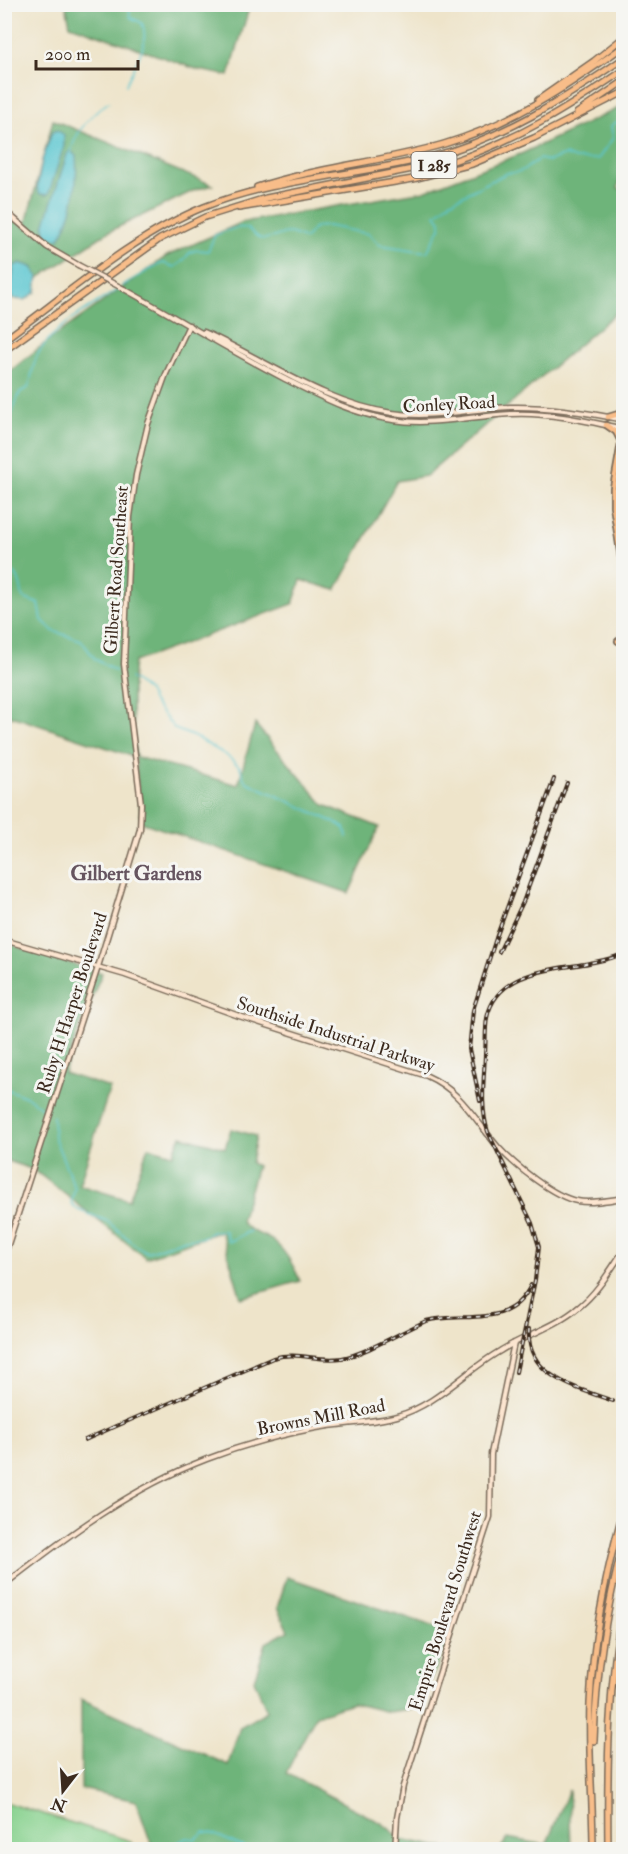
<svg xmlns="http://www.w3.org/2000/svg" width="628" height="1854" font-family="'IM FELL Double Pica',serif">
  <style>
    .green { fill: #88d28f; stroke: #627e56; stroke-width: 1.5 }
    .forest { fill: #6eb47a; stroke: #546f4c; stroke-width: 1.5 }
    .water { fill: #5ac6d0; stroke: #4a7877; stroke-width: 1.5 }
    .lines { fill: none; stroke-linecap: round; stroke-linejoin: round }
    .stream { stroke: #5ac6d0; stroke-width: 1.5 }
    .secondary-casing { stroke: #7a6b5a; stroke-width: 7 }
    .primary-casing { stroke: #7a6b5a; stroke-width: 8 }
    .highway-casing { stroke: #7a6b5a; stroke-width: 8 }
    .secondary { stroke: #fce5d0; stroke-width: 4 }
    .primary { stroke: #f8bd89; stroke-width: 4.5 }
    .highway { stroke: #f8bd89; stroke-width: 5 }
    .rail-casing { stroke: #3b2a1e; stroke-width: 4 }
    .rail { stroke: #f6f6f2; stroke-width: 1.5; stroke-dasharray: 4.5; stroke-linecap: butt }
    .secondary-bridge-casing { stroke: #7a6b5a; stroke-width: 7; stroke-linecap: butt }
    .secondary-bridge { stroke: #fce5d0; stroke-width: 4 }
    .labels { text-anchor: middle; stroke-width: 6; stroke-linejoin: round; paint-order: stroke }
    .shield { fill: #f6f6f2; stroke: #73675e; stroke-width: 1.5 }
    .shield-label { font-size: 16px; font-weight: bold; fill: #3b2a1e }
    .street-label { font-size: 18px; fill: #3b2a1e; stroke: #f6f6f2 }
    .neighbourhood-label { font-size: 20px; font-weight: bold; fill: #665560; stroke: #f6f6f2 }
  </style>
  <rect width="100%" height="100%" fill="#f6f6f2"/>
  <filter id="ink" filterUnits="userSpaceOnUse"><feTurbulence type="fractalNoise" baseFrequency=".0167" numOctaves="2"/><feDisplacementMap in="SourceGraphic" scale="12" xChannelSelector="R" yChannelSelector="G"/><feConvolveMatrix kernelMatrix="1 2 1 2 8 2 1 2 1" color-interpolation-filters="sRGB"/></filter>
  <filter id="wash" filterUnits="userSpaceOnUse"><feTurbulence type="fractalNoise" baseFrequency=".008" numOctaves="4" result="noise"/><feDisplacementMap in="SourceGraphic" scale="24" xChannelSelector="R" yChannelSelector="G"/><feGaussianBlur stdDeviation="1.35" result="paint"/><feColorMatrix in="noise" values="0 0 0 0 0 0 0 0 0 0 0 0 0 0 0 0 0 1.4 0 .05"/><feComposite in="paint" operator="in"/></filter>
  <g filter="url(#wash)">
    <rect width="100%" height="100%" fill="#eee4ca"/>
    <path class="green" d="M 5,1802 L 131,1841 L 133,1849 L 5,1849 Z"/>
    <path class="forest" d="M 66,5 L 66,4 L 250,5 L 229,76 L 199,70 L 70,25 Z
      M 623,106 L 623,168 L 618,188 L 624,190 L 623,307 L 426,476 L 397,481 L 336,590 L 301,580 L 293,604 L 134,662 C 130,694 132,724 136,757 L 238,785 L 255,724 L 324,805 L 379,827 L 349,893 L 141,822 L 135,757 L 5,714 L 5,375 L 49,340 L 167,256 L 243,222 L 424,191 L 523,153 Z
      M 53,120 L 213,185 L 195,190 L 108,232 L 37,279 L 5,305 L 5,211 L 25,228 Z
      M 5,943 L 102,973 L 77,1033 L 64,1073 L 110,1088 L 79,1185 L 129,1200 L 148,1147 L 173,1154 L 181,1136 L 225,1148 L 231,1129 L 256,1136 L 251,1163 L 257,1166 L 241,1221 C 247,1232 263,1234 273,1241 C 286,1251 294,1266 300,1281 L 241,1298 L 221,1231 L 146,1258 L 34,1170 L 5,1160 Z
      M 287,1577 L 453,1633 L 417,1708 L 388,1712 L 352,1703 L 316,1715 L 286,1773 L 383,1824 L 403,1840 L 453,1849 L 214,1850 L 197,1845 L 187,1849 L 153,1849 L 136,1801 L 81,1789 L 81,1699 L 228,1765 L 240,1727 L 267,1711 L 254,1680 L 266,1643 L 288,1631 L 277,1608 Z
      M 569,1790 L 571,1849 L 500,1849 L 508,1838 L 546,1845 Z"/>
    <path class="water" d="M 57,130 L 64,135 L 64,146 L 49,193 L 47,195 L 40,194 L 37,188 L 42,160 L 52,132 Z
      M 71,151 L 76,156 C 78,183 74,215 59,239 L 52,238 L 45,233 L 44,226 L 67,154 Z
      M 20,263 L 32,267 L 38,276 L 36,292 L 25,300 L 14,299 L 10,294 L 14,266 Z"/>
    <g class="lines">
      <path class="stream" d="M 126,85 C 133,67 151,43 142,23 L 130,17 L 129,4
        M 71,152 C 74,132 93,113 109,102
        M 122,286 L 155,266 L 163,263 L 174,267 C 192,259 182,247 208,251 L 215,235 C 224,232 240,224 248,229 C 254,232 256,239 264,239 C 285,238 280,226 305,239 L 315,227 L 328,226 L 369,234 L 380,245 L 427,252 L 441,226 L 441,221 L 436,214 L 450,202 L 507,173 C 521,174 528,167 539,159 L 549,161 L 565,155 L 575,159 L 598,159 L 613,138 L 611,126 L 614,123 L 624,121
        M 4,434 L 20,392 L 28,388 C 33,375 32,361 41,349 C 58,324 93,306 118,289
        M 4,570 C 21,571 20,586 23,598 L 39,604 L 42,620 L 53,631 L 81,640 L 95,659 L 116,671
        M 130,678 L 147,690 L 153,702 L 175,729 L 197,738 L 226,755 L 240,767 L 244,779 L 247,782 L 336,823 L 345,828 L 347,837
        M 4,1088 L 29,1098 L 43,1109
        M 53,1116 L 54,1137 L 75,1188 L 71,1203 L 78,1210 L 107,1221 L 138,1247 L 147,1252 L 186,1239 L 201,1238 L 215,1231 L 225,1231 L 228,1242 L 250,1231
        M 163,1850 L 187,1838 L 195,1839 L 204,1832 L 211,1833 L 250,1850"/>
    </g>
  </g>
  <g filter="url(#ink)">
    <g class="lines">
      <g class="secondary-casing">
        <path id="secondary" d="M 4,210 L 47,247 L 78,265
          M 124,289 C 177,318 229,350 283,378 C 319,396 352,414 393,420 C 433,426 471,416 511,414 C 548,412 587,421 624,429
          M 204,332 C 264,359 326,404 392,413 C 432,419 470,409 510,407 C 548,406 586,412 624,420
          M 4,940 L 125,975 L 239,1016 L 427,1076 C 461,1091 475,1120 498,1147 C 514,1165 554,1197 577,1201 C 592,1204 609,1200 624,1198
          M 4,1257 L 98,967 L 140,829 L 141,804 L 124,664 L 130,517 L 136,475 L 148,424 L 166,374 L 189,325
          M 4,1585 C 68,1535 131,1488 207,1459 C 243,1445 279,1435 316,1428 C 343,1423 371,1423 397,1416 C 437,1405 465,1371 500,1351 C 525,1335 556,1327 579,1307 C 598,1292 610,1270 624,1250
          M 395,1850 L 397,1818 L 403,1786 L 490,1517 L 491,1454 L 514,1343"/>
      </g>
      <g class="primary-casing">
        <path id="primary" d="M 608,417 L 618,414 L 624,410
          M 606,425 L 616,432 L 620,440
          M 624,426 L 613,488 L 613,506 L 624,578
          M 624,473 L 621,501 L 624,536
          M 624,637 L 618,641 L 624,644"/>
      </g>
      <g class="highway-casing">
        <path id="highway" d="M 538,100 L 594,61 L 624,37
          M 577,113 L 624,81
          M 257,187 C 317,167 383,162 444,144 C 511,124 567,87 624,46
          M 239,208 L 413,179 L 472,164 L 534,138 L 624,92
          M 4,340 C 66,295 134,235 204,207 C 276,178 356,176 431,157 C 503,138 563,100 624,58
          M 4,351 L 160,239 L 205,217 L 266,198 L 453,161 C 517,140 568,108 624,70
          M 594,1741 C 596,1674 606,1607 624,1542
          M 593,1850 C 593,1801 588,1751 590,1703 C 593,1637 606,1571 624,1508
          M 608,1850 C 607,1765 608,1683 624,1599"/>
      </g>
      <use href="#secondary" class="secondary"/>
      <use href="#primary" class="primary"/>
      <use href="#highway" class="highway"/>
      <g class="rail-casing">
        <path id="rail" d="M 499,952 L 523,902 L 567,783
          M 480,1101 L 469,1049 L 473,1010 L 496,938 L 554,779
          M 529,1329 C 525,1377 578,1388 613,1401
          M 516,1372 L 535,1280 L 539,1247 L 532,1223 L 488,1132 C 480,1107 484,1080 485,1054 C 486,1042 485,1030 487,1018 C 496,973 548,970 584,964 C 597,961 611,960 624,953
          M 112,1428 L 273,1358 C 299,1351 317,1362 342,1358 C 365,1354 403,1331 426,1321 C 465,1311 509,1330 531,1285
          M 85,1440 L 118,1425"/>
      </g>
      <use href="#rail" class="rail"/>
      <g class="secondary-bridge-casing">
        <path id="secondary-bridge" d="M 78,265 L 124,289"/>
      </g>
      <use href="#secondary-bridge" class="secondary-bridge"/>
    </g>
  </g>
  <g class="labels">
    <rect class="shield" x="411.5" y="152" width="45" height="26" rx="4.5"/>
    <g class="shield-label">
      <text x="434" y="171">I 285</text>
    </g>
    <g class="street-label">
      <text transform="translate(449 404) rotate(-3)" y="6">Conley Road</text>
      <text transform="translate(116 570) rotate(-86)" y="6">Gilbert Road Southeast</text>
      <text transform="translate(72 1003) rotate(-72)" y="6">Ruby H Harper Boulevard</text>
      <text transform="translate(336 1034) rotate(18)" y="6">Southside Industrial Parkway</text>
      <text transform="translate(321 1417) rotate(-11)" y="6">Browns Mill Road</text>
      <text transform="translate(445 1611) rotate(-73)" y="6">Empire Boulevard Southwest</text>
    </g>
    <g class="neighbourhood-label">
      <text x="136" y="880">Gilbert Gardens</text>
    </g>
  </g>
  <rect width="628" height="1854" fill="none" stroke="#f6f6f2" stroke-width="24"/>
  <g transform="translate(63 1791) rotate(197)" stroke="#f6f6f2" stroke-width="4.5" paint-order="stroke">
  <path d="M0-4.5L10 22L0 15L-10 22Z" fill="#3b2a1e"/>
  <text y="-9" font-size="16" font-weight="bold" text-anchor="middle" fill="#3b2a1e">N</text>
  </g>
  <path d="M36 60v9h102v-9" fill="none" stroke="#3b2a1e" stroke-width="3"/>
  <text x="45" y="60" font-size="18" fill="#3b2a1e" stroke="#f6f6f2" stroke-width="4.5" paint-order="stroke">200 m</text>
</svg>
